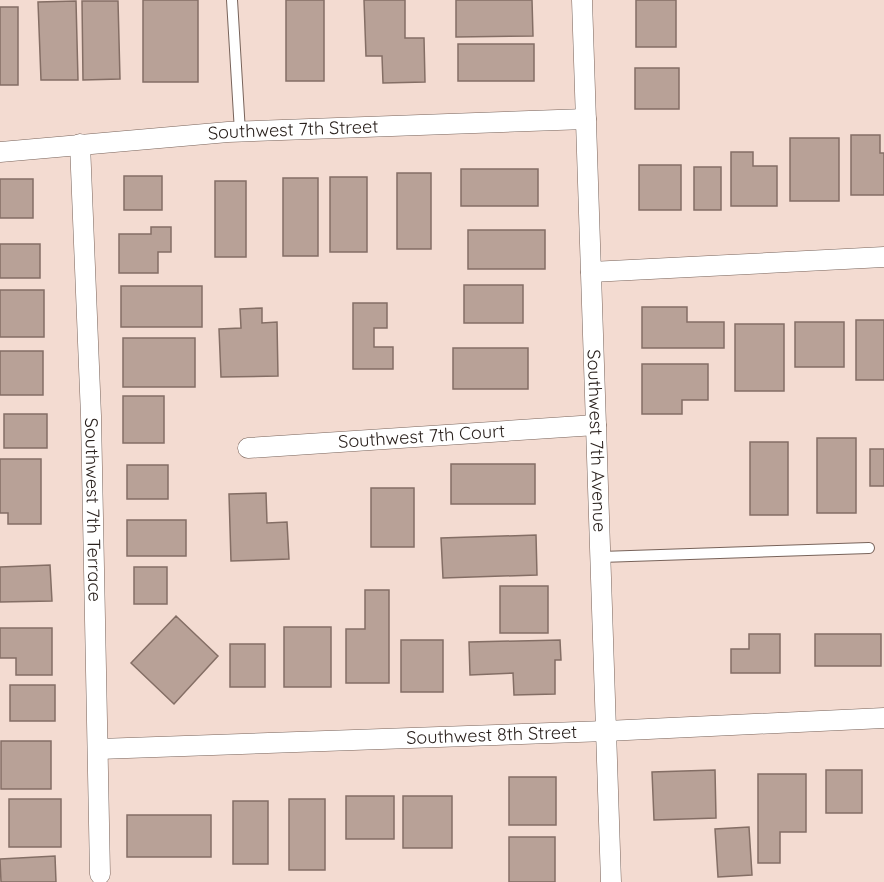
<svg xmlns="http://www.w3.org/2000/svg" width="884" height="882" font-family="Quicksand,sans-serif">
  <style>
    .building { fill: #b8a197; stroke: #846e65; stroke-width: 1.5 }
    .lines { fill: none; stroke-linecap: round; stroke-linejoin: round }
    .service-casing { stroke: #78635a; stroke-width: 12 }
    .minor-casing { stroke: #78635a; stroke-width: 21 }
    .service { stroke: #fff; stroke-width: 10 }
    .minor { stroke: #fff; stroke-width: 20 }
    .labels { text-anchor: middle; stroke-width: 5; stroke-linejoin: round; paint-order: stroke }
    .street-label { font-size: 18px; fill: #2a211d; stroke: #fde9e1 }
  </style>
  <rect width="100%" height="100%" fill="#f3dbd1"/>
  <path class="building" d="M 143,0 L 198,0 L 198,82 L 143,82 Z
    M 286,0 L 324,0 L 324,81 L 286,81 Z
    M 364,0 L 405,0 L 405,38 L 424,38 L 425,82 L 383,83 L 382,56 L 366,56 Z
    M 456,0 L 532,0 L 533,36 L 456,37 Z
    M 636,0 L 676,0 L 676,47 L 636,47 Z
    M 76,1 L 78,80 L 41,80 L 38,2 Z
    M 82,1 L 118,1 L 120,79 L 83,80 Z
    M 0,7 L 18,7 L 18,85 L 0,85 Z
    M 458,44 L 534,44 L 534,81 L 458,81 Z
    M 635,68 L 679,68 L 679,109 L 635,109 Z
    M 851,135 L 880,135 L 880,153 L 884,153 L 884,195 L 851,195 Z
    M 790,138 L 839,138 L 839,201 L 790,201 Z
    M 731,152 L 753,152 L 753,166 L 777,166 L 777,206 L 731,206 Z
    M 639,165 L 681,165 L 681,210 L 639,210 Z
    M 694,167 L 721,167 L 721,210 L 694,210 Z
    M 461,169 L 538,169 L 538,206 L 461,206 Z
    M 397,173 L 431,173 L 431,249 L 397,249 Z
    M 124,176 L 162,176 L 162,210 L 124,210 Z
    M 330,177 L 367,177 L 367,252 L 330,252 Z
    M 283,178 L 318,178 L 318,256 L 283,256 Z
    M 0,179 L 33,179 L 33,218 L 0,218 Z
    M 215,181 L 246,181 L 246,257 L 215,257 Z
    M 151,227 L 171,227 L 171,252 L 158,252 L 158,273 L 119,273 L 119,234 L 151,234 Z
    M 468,230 L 545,230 L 545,269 L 468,269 Z
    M 0,244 L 40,244 L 40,278 L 0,278 Z
    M 464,285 L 523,285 L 523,323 L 464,323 Z
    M 121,286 L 202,286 L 202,327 L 121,327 Z
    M 0,290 L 44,290 L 44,337 L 0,337 Z
    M 353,303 L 387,303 L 387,328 L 374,328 L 374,347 L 393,347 L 393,369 L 353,369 Z
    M 642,307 L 687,307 L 687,322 L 724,322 L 724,348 L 642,348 Z
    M 262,308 L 262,323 L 277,322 L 278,376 L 221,377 L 219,329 L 241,328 L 240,309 Z
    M 856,320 L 884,320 L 884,380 L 856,380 Z
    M 795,322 L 844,322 L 844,367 L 795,367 Z
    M 735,324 L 784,324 L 784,391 L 735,391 Z
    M 123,338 L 195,338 L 195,387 L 123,387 Z
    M 453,348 L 528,348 L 528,389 L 453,389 Z
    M 0,351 L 43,351 L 43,395 L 0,395 Z
    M 642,364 L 708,364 L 708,400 L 682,400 L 682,414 L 642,414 Z
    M 123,396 L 164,396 L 164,443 L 123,443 Z
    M 4,414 L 47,414 L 47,448 L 4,448 Z
    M 817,438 L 856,438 L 856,513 L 817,513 Z
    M 750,442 L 788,442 L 788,515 L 750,515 Z
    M 870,449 L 884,449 L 884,486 L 870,486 Z
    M 0,459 L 41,459 L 41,524 L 8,524 L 8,513 L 0,513 Z
    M 451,464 L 535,464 L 535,504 L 451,504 Z
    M 127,465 L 168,465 L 168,499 L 127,499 Z
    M 371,488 L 414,488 L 414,547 L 371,547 Z
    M 266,493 L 267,523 L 287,522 L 289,559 L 231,561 L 229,494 Z
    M 127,520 L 186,520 L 186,556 L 127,556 Z
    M 536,535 L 537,575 L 443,578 L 441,538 Z
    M 50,565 L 52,601 L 0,602 L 0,567 Z
    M 134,567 L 167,567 L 167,604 L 134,604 Z
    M 500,586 L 548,586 L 548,633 L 500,633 Z
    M 365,590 L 389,590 L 389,683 L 346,683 L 346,629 L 365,629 Z
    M 176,616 L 218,656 L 174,704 L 131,663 Z
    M 284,627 L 331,627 L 331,687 L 284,687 Z
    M 0,628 L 52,628 L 52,675 L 16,675 L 16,658 L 0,658 Z
    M 749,634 L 780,634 L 780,673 L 731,673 L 731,649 L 749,649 Z
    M 815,634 L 881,634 L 881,666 L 815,666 Z
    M 401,640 L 443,640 L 443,692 L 401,692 Z
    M 560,640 L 561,660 L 555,660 L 555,694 L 514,695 L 513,673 L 470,675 L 469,642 Z
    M 230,644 L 265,644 L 265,687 L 230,687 Z
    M 10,685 L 55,685 L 55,721 L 10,721 Z
    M 1,741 L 51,741 L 51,789 L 1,789 Z
    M 715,770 L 716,818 L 654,820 L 652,772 Z
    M 826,770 L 862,770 L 862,813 L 826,813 Z
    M 758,774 L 806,774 L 806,832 L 780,832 L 780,863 L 758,863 Z
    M 509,777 L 556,777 L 556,825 L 509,825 Z
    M 346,796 L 394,796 L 394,839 L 346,839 Z
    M 403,796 L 452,796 L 452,848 L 403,848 Z
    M 9,799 L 61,799 L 61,847 L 9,847 Z
    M 289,799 L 325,799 L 325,870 L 289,870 Z
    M 233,801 L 268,801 L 268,864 L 233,864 Z
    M 127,815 L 211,815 L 211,857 L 127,857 Z
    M 749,827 L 752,875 L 718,877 L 715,829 Z
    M 509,837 L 555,837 L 555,882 L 509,882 Z
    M 55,856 L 56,882 L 1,882 L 0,859 Z"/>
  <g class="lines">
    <g class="service-casing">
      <path id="service" d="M 232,0 L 240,132
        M 601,557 L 869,548"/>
    </g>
    <g class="minor-casing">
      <g id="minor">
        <path id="s1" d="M 582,0 L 611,882"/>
        <path id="s2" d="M 80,144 L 91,416 L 100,874"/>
        <path id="s3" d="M 0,152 L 228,132 L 586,119"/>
        <path d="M 591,272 L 884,257"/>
        <path id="s4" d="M 248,448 L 596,425"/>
        <path id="s5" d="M 99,749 L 606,731 L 884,718"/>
      </g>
    </g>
    <use href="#service" class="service"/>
    <use href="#minor" class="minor"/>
  </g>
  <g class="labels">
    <g class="street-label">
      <text dy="6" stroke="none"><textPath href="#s3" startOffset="294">Southwest 7th Street</textPath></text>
      <text dy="6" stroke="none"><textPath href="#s4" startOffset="174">Southwest 7th Court</textPath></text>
      <text dy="6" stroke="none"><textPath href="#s1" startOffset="441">Southwest 7th Avenue</textPath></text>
      <text dy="6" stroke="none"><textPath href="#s2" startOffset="366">Southwest 7th Terrace</textPath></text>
      <text dy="6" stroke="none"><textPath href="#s5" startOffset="393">Southwest 8th Street</textPath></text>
    </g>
  </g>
</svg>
